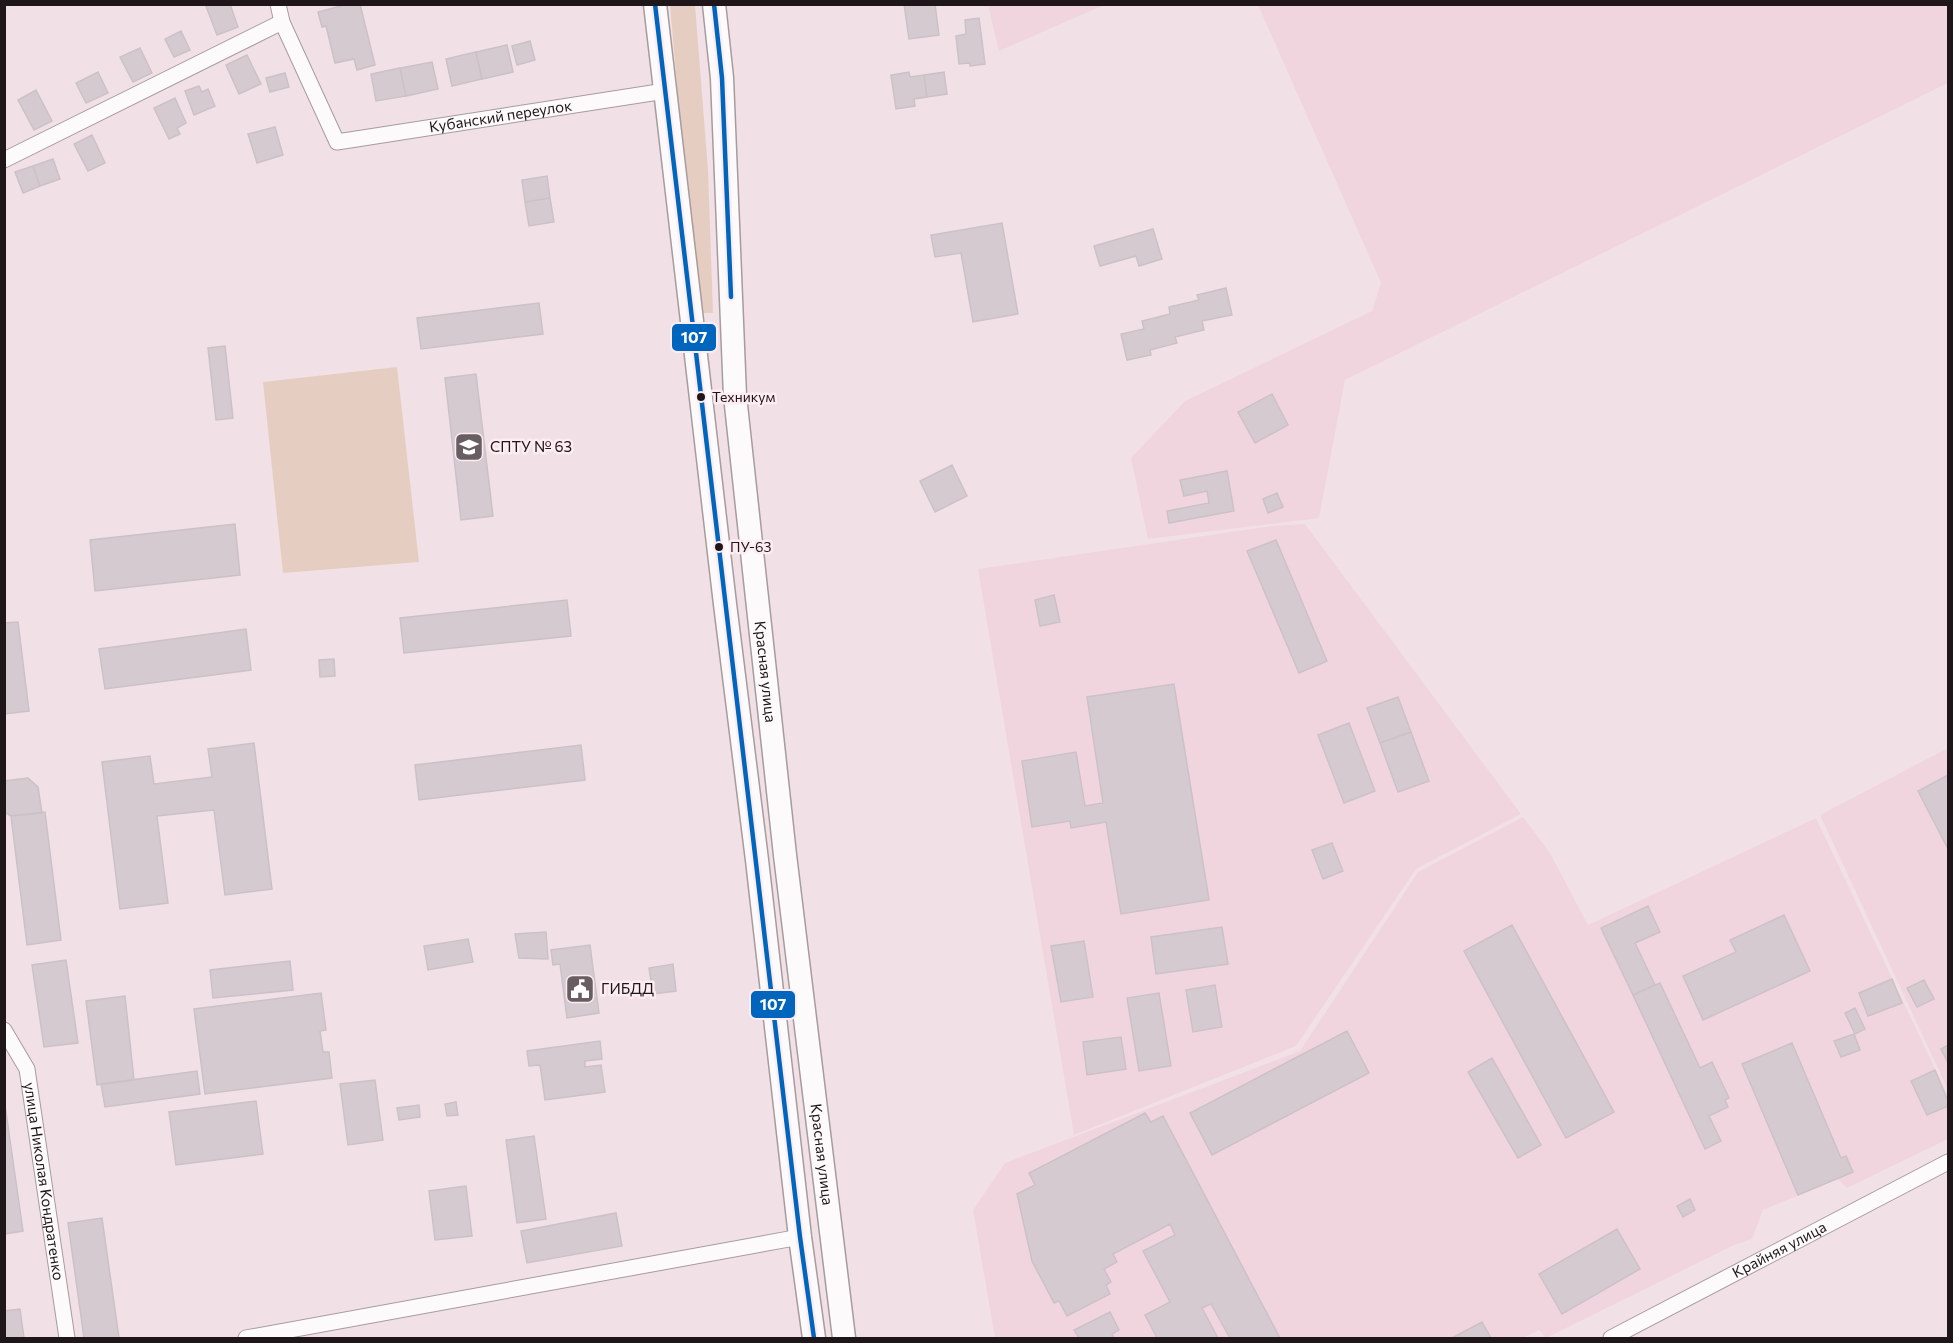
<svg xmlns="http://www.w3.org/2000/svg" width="1953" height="1343" font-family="Commissioner,sans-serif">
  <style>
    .built { fill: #f1d5de }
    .green { fill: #e5cec1 }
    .building { fill: #d5cad0; stroke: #ccc1c7; stroke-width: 1.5 }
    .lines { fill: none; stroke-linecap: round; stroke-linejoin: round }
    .street-casing { stroke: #a79b9e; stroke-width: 17 }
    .primary-casing { stroke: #a79b9e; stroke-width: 25 }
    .street { stroke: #fdfafb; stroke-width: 15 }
    .primary { stroke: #fdfafb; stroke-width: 22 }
    .bus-1-casing { stroke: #fdecf1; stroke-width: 9 }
    .bus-1 { stroke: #0065bd; stroke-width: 4.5 }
    .bus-dot { fill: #1f1619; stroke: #fdecf1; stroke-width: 2 }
    .labels { text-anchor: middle; stroke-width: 5; stroke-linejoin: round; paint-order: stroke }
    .bus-label { font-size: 14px; fill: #1f1619; stroke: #fdecf1; text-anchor: start }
    .street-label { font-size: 15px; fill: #1f1619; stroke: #fdecf1 }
    .poi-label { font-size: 15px; fill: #1f1619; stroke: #fdecf1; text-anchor: start }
    .line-badge { stroke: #fdecf1; stroke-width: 2 }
    .badge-label { font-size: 16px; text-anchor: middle; font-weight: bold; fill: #fff }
  </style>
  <rect width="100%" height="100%" fill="#f1e1e6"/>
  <path class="built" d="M 988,5 L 988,4 L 1104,5 L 999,51 Z
    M 1258,5 L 1948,5 L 1948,83 L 1345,380 L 1319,518 L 1148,539 L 1131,458 L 1185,401 L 1372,311 L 1381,283 Z
    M 1305,524 L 1521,814 L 1416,869 L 1296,1046 L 1074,1135 L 978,569 L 1272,526 Z
    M 1948,748 L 1948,1090 L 1820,815 Z
    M 1523,817 L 1550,853 L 1588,925 L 1816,818 L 1948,1096 L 1948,1139 L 1847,1188 L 1838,1179 L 1763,1210 L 1752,1239 L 1734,1245 L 1546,1338 L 1539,1330 L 1523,1338 L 995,1338 L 973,1210 L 1005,1163 L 1300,1051 L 1418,872 Z"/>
  <path class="green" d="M 670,5 L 695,5 L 708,170 L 713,313 L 703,313 L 681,131 Z
    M 397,367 L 419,562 L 283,573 L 263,382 Z"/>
  <path class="building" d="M 210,4 L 230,4 L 238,27 L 217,35 L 206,6 Z
    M 348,4 L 360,4 L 375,65 L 357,70 L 354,59 L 335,63 L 326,26 L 322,27 L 318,12 Z
    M 904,4 L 935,4 L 939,35 L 909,39 Z
    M 979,18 L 985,64 L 970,66 L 970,63 L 959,64 L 956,36 L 966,34 L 965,20 Z
    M 181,31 L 190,50 L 174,57 L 165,39 Z
    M 530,41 L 535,60 L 517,65 L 512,46 Z
    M 507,45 L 513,72 L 482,79 L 476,52 Z
    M 140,48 L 152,73 L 133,82 L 120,57 Z
    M 476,52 L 482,79 L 452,86 L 446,59 Z
    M 247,55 L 261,84 L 239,94 L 226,65 Z
    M 432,62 L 438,89 L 406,96 L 400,68 Z
    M 400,68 L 406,96 L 376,101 L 371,74 Z
    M 98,72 L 108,93 L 86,103 L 76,83 Z
    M 909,72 L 910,77 L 924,75 L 927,97 L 914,99 L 915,106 L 896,109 L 891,75 Z
    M 944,72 L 947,94 L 927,97 L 924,75 Z
    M 285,73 L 289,87 L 270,92 L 266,78 Z
    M 199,86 L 202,92 L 208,89 L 215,106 L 194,115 L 185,91 Z
    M 36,90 L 52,121 L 34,130 L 18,100 Z
    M 175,98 L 186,123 L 177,128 L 180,134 L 169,139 L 154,108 Z
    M 275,127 L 283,155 L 257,163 L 248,134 Z
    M 92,135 L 105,163 L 88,171 L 74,144 Z
    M 53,159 L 60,179 L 40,186 L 33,166 Z
    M 33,166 L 40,186 L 23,193 L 15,172 Z
    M 547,176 L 550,198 L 525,202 L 522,180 Z
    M 550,198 L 554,222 L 529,226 L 525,202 Z
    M 1002,223 L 1018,314 L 973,322 L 961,253 L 935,257 L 931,235 Z
    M 1153,229 L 1162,259 L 1139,266 L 1136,256 L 1100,266 L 1094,246 Z
    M 1226,288 L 1232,315 L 1202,321 L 1204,330 L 1175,337 L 1177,343 L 1150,350 L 1151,355 L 1127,360 L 1121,334 L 1144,329 L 1142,321 L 1170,314 L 1169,307 L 1199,300 L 1197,295 Z
    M 539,303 L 543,334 L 421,349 L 417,318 Z
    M 225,346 L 233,418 L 216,420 L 208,348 Z
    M 476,374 L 493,516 L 461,520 L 445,378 Z
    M 1272,394 L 1288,425 L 1255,443 L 1238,412 Z
    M 952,465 L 967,496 L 935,512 L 920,481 Z
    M 1227,471 L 1234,511 L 1169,523 L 1167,511 L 1209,503 L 1207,491 L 1184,496 L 1180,480 Z
    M 1277,493 L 1283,507 L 1268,513 L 1263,499 Z
    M 235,524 L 240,575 L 95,591 L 90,540 Z
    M 1276,540 L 1327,661 L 1299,673 L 1247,551 Z
    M 1054,595 L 1060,622 L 1040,626 L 1035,600 Z
    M 567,600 L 571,636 L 404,653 L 400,618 Z
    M 18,622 L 29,711 L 4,714 L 4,623 Z
    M 246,629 L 251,670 L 105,689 L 99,649 Z
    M 334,659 L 335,676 L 320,677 L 319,660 Z
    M 1174,684 L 1209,900 L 1121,914 L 1106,822 L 1071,828 L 1070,821 L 1032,827 L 1022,761 L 1076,752 L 1085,806 L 1103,803 L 1087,697 Z
    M 1398,697 L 1411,732 L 1380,743 L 1367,708 Z
    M 1349,723 L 1375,791 L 1344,803 L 1318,735 Z
    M 1411,732 L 1429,781 L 1398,792 L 1380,743 Z
    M 254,743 L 272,889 L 225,895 L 214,810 L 157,816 L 168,903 L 120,909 L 102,762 L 150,756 L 154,784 L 212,777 L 208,749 Z
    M 581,745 L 585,780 L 419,800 L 415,765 Z
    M 1948,775 L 1948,849 L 1918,791 Z
    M 28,778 L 38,787 L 42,813 L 11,816 L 4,812 L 4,781 Z
    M 45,812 L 61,940 L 27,945 L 11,816 Z
    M 1332,843 L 1343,871 L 1323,879 L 1312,850 Z
    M 1648,906 L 1660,932 L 1635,943 L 1655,985 L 1633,995 L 1601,928 Z
    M 1784,915 L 1810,971 L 1703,1020 L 1683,976 L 1736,952 L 1730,940 Z
    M 1512,925 L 1614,1112 L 1566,1138 L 1464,951 Z
    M 1222,927 L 1228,964 L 1156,974 L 1151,937 Z
    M 546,932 L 548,959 L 519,958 L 515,934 Z
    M 468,939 L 473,962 L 428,970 L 424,946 Z
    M 1084,941 L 1093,997 L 1061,1002 L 1051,946 Z
    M 590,945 L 599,1013 L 567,1018 L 560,964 L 553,965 L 551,950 Z
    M 66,960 L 78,1043 L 44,1047 L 32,965 Z
    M 290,961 L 293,990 L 213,998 L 210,970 Z
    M 673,964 L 676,991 L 653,994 L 649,968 Z
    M 1892,979 L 1902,1003 L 1868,1016 L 1859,993 Z
    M 1924,980 L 1934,999 L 1917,1007 L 1907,988 Z
    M 1660,983 L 1700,1068 L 1712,1062 L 1729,1098 L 1725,1100 L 1728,1107 L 1709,1116 L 1721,1141 L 1705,1149 L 1633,995 Z
    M 1215,985 L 1222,1027 L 1193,1032 L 1186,990 Z
    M 321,993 L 326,1030 L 320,1031 L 323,1052 L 329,1052 L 332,1078 L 205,1094 L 194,1009 Z
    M 1159,993 L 1171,1066 L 1139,1071 L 1127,998 Z
    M 125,996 L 134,1080 L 97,1085 L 86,1001 Z
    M 1855,1008 L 1865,1029 L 1855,1034 L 1845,1013 Z
    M 1347,1031 L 1369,1073 L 1212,1155 L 1190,1113 Z
    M 1854,1034 L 1860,1050 L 1841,1057 L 1834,1041 Z
    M 1121,1037 L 1126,1069 L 1087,1075 L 1083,1042 Z
    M 600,1041 L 602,1059 L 585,1061 L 585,1067 L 601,1065 L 605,1092 L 545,1100 L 540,1065 L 529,1066 L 527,1051 Z
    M 1792,1043 L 1841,1158 L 1846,1156 L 1853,1172 L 1798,1195 L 1742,1064 Z
    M 1948,1045 L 1948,1063 L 1941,1049 Z
    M 1492,1058 L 1541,1145 L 1518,1158 L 1468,1072 Z
    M 1935,1070 L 1948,1101 L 1948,1106 L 1927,1115 L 1911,1081 Z
    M 197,1071 L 200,1094 L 105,1107 L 101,1084 Z
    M 375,1080 L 383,1140 L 348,1145 L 340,1084 Z
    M 4,1098 L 23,1231 L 4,1234 Z
    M 256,1101 L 263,1154 L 176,1165 L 169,1112 Z
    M 456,1102 L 458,1115 L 447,1116 L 445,1104 Z
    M 419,1105 L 420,1117 L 399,1120 L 397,1108 Z
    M 1145,1113 L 1151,1122 L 1163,1116 L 1280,1338 L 1230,1338 L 1211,1304 L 1202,1308 L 1218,1338 L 1157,1338 L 1145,1315 L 1170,1302 L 1143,1251 L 1175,1235 L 1170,1224 L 1113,1254 L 1117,1262 L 1104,1269 L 1111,1282 L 1106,1285 L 1110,1294 L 1067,1316 L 1059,1301 L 1054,1303 L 1032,1261 L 1017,1194 L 1035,1185 L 1029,1173 Z
    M 534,1136 L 546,1219 L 517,1223 L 506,1140 Z
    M 466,1186 L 472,1236 L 435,1240 L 429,1191 Z
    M 1690,1199 L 1695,1210 L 1683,1217 L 1677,1206 Z
    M 616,1213 L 622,1246 L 527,1263 L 521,1231 Z
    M 102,1218 L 119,1338 L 84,1338 L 68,1223 Z
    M 1617,1229 L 1640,1269 L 1562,1314 L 1539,1274 Z
    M 20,1309 L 24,1338 L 4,1338 L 4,1311 Z
    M 1110,1312 L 1119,1330 L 1112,1334 L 1114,1338 L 1079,1338 L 1074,1330 Z
    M 1482,1322 L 1491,1338 L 1452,1338 Z"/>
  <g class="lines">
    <g class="street-casing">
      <g id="street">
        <path id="s1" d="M 278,4 L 282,22 L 337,142 L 665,91"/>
        <path d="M 4,160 L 282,22"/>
        <path id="s2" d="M 4,1030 L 27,1069 L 67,1338"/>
        <path d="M 246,1338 L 800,1237"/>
        <path id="s3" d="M 1611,1338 L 1948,1162"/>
      </g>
    </g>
    <g class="primary-casing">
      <g id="primary">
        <path d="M 655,4 L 725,604 L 757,860 L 800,1237 L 814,1338"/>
        <path id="s4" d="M 714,4 L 722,78 L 735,396 L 785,855 L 844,1338"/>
      </g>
    </g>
    <use href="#street" class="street"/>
    <use href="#primary" class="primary"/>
    <g class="bus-1-casing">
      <path id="bus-1" d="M 655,4 L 800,1237 L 814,1338
        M 714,4 L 722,78 L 731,297"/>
    </g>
    <use href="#bus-1" class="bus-1"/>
  </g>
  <defs>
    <g id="university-square" transform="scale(1.5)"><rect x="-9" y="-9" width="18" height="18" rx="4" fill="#685d61" stroke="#fdecf1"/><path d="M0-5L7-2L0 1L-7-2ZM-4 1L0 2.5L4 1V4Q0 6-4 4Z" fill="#fff"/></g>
    <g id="civic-square" transform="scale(1.5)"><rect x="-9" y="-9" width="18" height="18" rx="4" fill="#685d61" stroke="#fdecf1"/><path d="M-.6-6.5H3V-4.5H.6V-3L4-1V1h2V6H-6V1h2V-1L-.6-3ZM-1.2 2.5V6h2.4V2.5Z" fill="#fff"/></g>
  </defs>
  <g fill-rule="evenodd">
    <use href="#university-square" x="469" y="447"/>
    <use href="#civic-square" x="580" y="989"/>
  </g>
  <g class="bus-dot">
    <circle cx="701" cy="397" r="5"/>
    <circle cx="719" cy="547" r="5"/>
  </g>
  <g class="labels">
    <g class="bus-label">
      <text x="712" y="402">Техникум</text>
      <text x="730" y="552">ПУ-63</text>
    </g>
    <g class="street-label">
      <text dy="5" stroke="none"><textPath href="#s1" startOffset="316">Кубанский переулок</textPath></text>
      <text dy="5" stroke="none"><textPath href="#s4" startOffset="670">Красная улица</textPath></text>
      <text dy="5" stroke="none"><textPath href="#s4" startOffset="1156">Красная улица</textPath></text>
      <text dy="5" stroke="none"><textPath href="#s2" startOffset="159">улица Николая Кондратенко</textPath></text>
      <text dy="5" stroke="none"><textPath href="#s3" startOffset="190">Крайняя улица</textPath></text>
    </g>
    <g class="poi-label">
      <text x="490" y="452">СПТУ № 63</text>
      <text x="601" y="994">ГИБДД</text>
    </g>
  </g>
  <g class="line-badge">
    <rect x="671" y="323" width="46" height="29" rx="6" fill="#0065bd"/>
    <rect x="750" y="990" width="46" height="29" rx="6" fill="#0065bd"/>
  </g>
  <g class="badge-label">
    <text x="694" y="343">107</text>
    <text x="773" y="1010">107</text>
  </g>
  <rect width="1953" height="1343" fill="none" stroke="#1f1619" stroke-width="12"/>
</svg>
